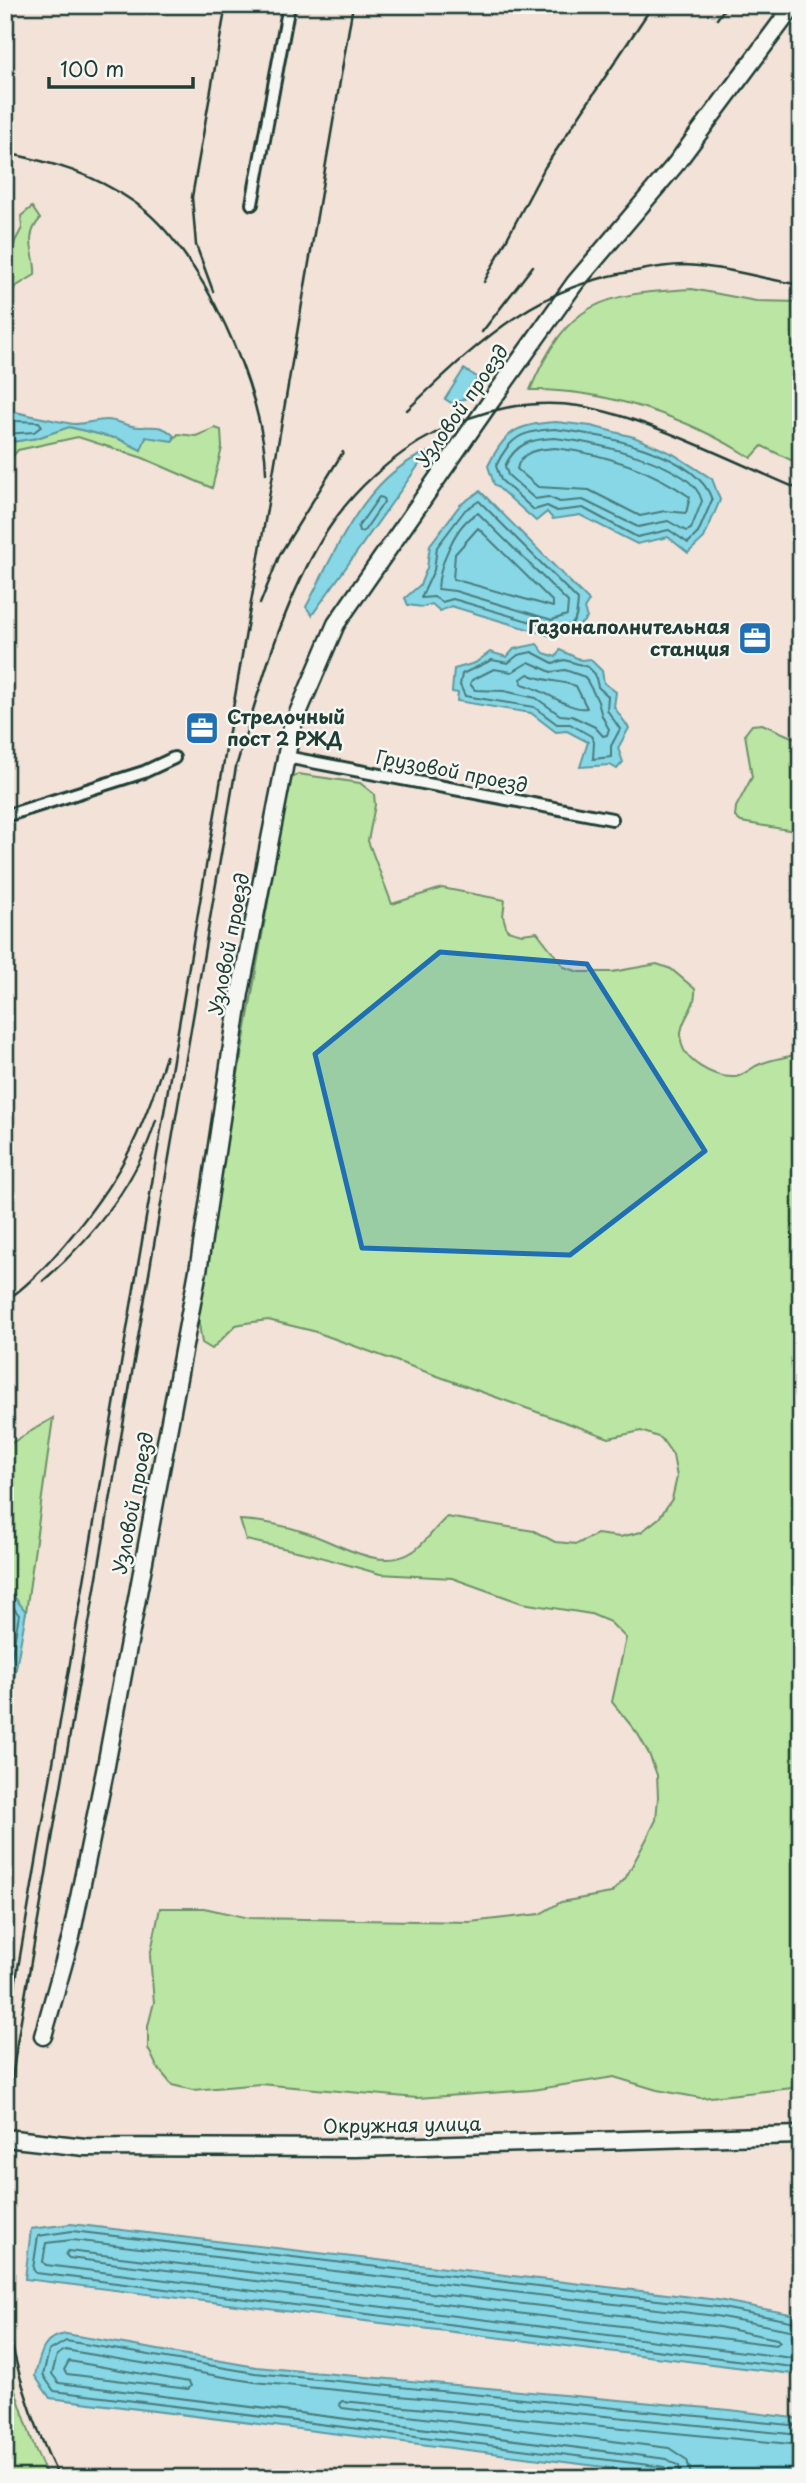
<svg xmlns="http://www.w3.org/2000/svg" width="806" height="2483" font-family="'Playpen Sans',sans-serif">
  <style>
    .green { fill: #bbe5a2; stroke: #6d916b; stroke-width: 2 }
    .water { fill: #88d7e6; stroke: #5e999f; stroke-width: 2 }
    .lines { fill: none; stroke-linecap: round; stroke-linejoin: round }
    .shore { stroke: #497b7b; stroke-width: 2 }
    .street-casing { stroke: #1f3d34; stroke-width: 16 }
    .secondary-casing { stroke: #1f3d34; stroke-width: 21 }
    .street { stroke: #f6f6f2; stroke-width: 10 }
    .secondary { stroke: #f6f6f2; stroke-width: 16 }
    .rail { stroke: #1f3d34; stroke-width: 2.5 }
    .marked { fill: #1f6fb2; fill-opacity: 0.2; stroke: #1f6fb2; stroke-width: 5; stroke-linejoin: round }
    .labels { text-anchor: middle; stroke-width: 5; stroke-linejoin: round; paint-order: stroke }
    .street-label { font-size: 19px; fill: #1f3d34; stroke: #f6f6f2 }
    .poi-label { font-size: 19px; font-weight: bold; fill: #1f3d34; stroke: #f6f6f2; text-anchor: end }
  </style>
  <rect width="100%" height="100%" fill="#f2e2d8"/>
  <filter id="ink" filterUnits="userSpaceOnUse"><feTurbulence type="fractalNoise" baseFrequency=".0143" numOctaves="2"/><feDisplacementMap in="SourceGraphic" scale="14" xChannelSelector="R" yChannelSelector="G"/><feConvolveMatrix kernelMatrix="1 2 1 2 8 2 1 2 1" color-interpolation-filters="sRGB"/></filter>
  <g filter="url(#ink)">
    <path class="green" d="M 32,207 L 40,219 C 22,239 37,256 35,275 L 15,287 L 11,297 L 5,299 L 5,260 L 22,228 L 21,216 Z
      M 692,289 L 756,301 L 801,302 L 801,465 L 762,446 L 751,458 C 687,417 606,389 530,390 C 568,301 600,294 692,289 Z
      M 69,427 L 119,439 L 141,450 L 143,440 L 150,436 L 173,440 L 178,434 L 196,436 L 215,428 L 221,430 L 222,448 L 212,488 L 143,458 L 78,437 L 18,450 L 5,465 L 5,443 L 37,438 Z
      M 762,724 L 801,741 L 801,832 L 741,822 L 735,817 L 736,807 L 752,777 L 745,734 L 752,725 Z
      M 298,774 L 360,783 L 374,794 L 375,805 L 368,841 L 392,904 L 442,888 L 505,900 L 503,916 L 507,930 L 522,934 L 537,932 L 564,967 L 579,972 L 612,972 L 657,964 L 671,969 L 695,989 C 697,1009 679,1019 681,1039 C 682,1061 714,1078 735,1077 C 742,1076 748,1071 754,1067 C 767,1059 786,1058 801,1053 L 801,2087 L 701,2098 L 657,2090 L 614,2077 L 532,2090 L 417,2098 L 260,2084 L 193,2090 L 172,2085 L 157,2067 L 148,2048 L 148,2026 L 154,2002 L 150,1956 L 160,1908 L 204,1908 L 249,1918 L 470,1922 L 540,1914 L 561,1902 L 611,1893 L 625,1879 L 646,1840 L 656,1820 L 658,1797 L 657,1775 L 649,1754 L 638,1734 L 612,1702 L 626,1638 L 610,1622 L 591,1614 L 522,1603 L 452,1578 L 380,1574 L 310,1554 L 246,1540 L 240,1520 C 262,1521 282,1525 304,1532 C 335,1541 380,1573 412,1552 C 423,1546 436,1526 447,1517 L 534,1531 L 555,1542 L 577,1544 L 597,1534 L 620,1537 L 641,1532 L 659,1518 L 672,1499 L 677,1477 L 673,1455 L 661,1438 L 641,1431 L 609,1438 L 313,1331 L 268,1320 L 246,1323 L 236,1325 L 212,1349 L 202,1343 L 197,1311 L 289,780 Z
      M 53,1418 L 26,1612 L 5,1585 L 5,1447 Z
      M 5,2360 L 35,2449 L 48,2478 L 5,2478 Z"/>
    <path class="water" d="M 464,369 L 477,377 L 473,395 L 453,404 L 445,399 Z
      M 5,409 C 11,412 66,423 74,424 C 85,424 96,420 107,420 C 118,420 128,427 139,427 C 154,427 162,424 174,436 L 173,441 L 146,437 L 141,450 L 119,439 L 69,427 L 37,438 L 5,443 Z
      M 556,422 L 591,426 L 634,437 L 673,454 L 712,479 L 720,500 L 704,538 L 688,553 L 668,537 L 637,544 L 580,515 L 553,519 L 547,512 L 536,521 L 494,484 L 488,466 C 505,431 517,424 556,422 Z
      M 428,452 L 312,615 L 306,607 C 336,551 365,475 428,452 Z
      M 480,491 L 589,601 L 584,609 L 587,618 C 576,630 567,634 551,636 L 451,606 L 440,611 L 432,604 L 422,607 L 408,605 L 405,598 L 420,585 L 427,568 L 430,545 L 460,505 Z
      M 537,644 L 544,653 L 556,657 L 560,650 L 581,660 L 590,659 L 602,671 L 604,683 L 616,692 L 614,707 L 629,728 L 618,748 L 623,762 L 617,769 L 610,765 L 580,767 L 588,742 L 567,731 L 556,732 L 531,713 L 457,701 L 458,693 L 452,692 L 454,669 L 475,663 L 490,652 L 507,657 L 514,649 Z
      M 5,1585 L 26,1612 L 5,1730 Z
      M 71,2224 L 718,2300 L 801,2316 L 801,2375 L 25,2279 L 31,2229 Z
      M 66,2334 L 256,2367 L 730,2410 L 801,2419 L 801,2478 L 693,2478 L 50,2398 L 35,2376 C 40,2356 42,2337 66,2334 Z"/>
    <g class="lines">
      <path class="shore" d="M 5,417 L 16,421 L 39,422 L 42,426 L 34,432 L 5,434
        M 555,429 C 598,434 698,453 712,500 L 698,533 L 688,543 L 669,530 L 637,537 L 583,508 L 557,511 L 547,506 L 534,510 L 501,480 L 496,466 C 510,436 523,431 555,429 Z
        M 555,438 C 590,442 693,462 702,501 L 691,529 L 686,531 L 668,521 L 638,527 L 583,500 L 560,502 L 548,497 L 535,499 L 508,475 L 505,466 C 516,443 531,439 555,438 Z
        M 555,448 C 605,454 649,468 690,497 L 686,513 L 665,511 L 640,516 L 589,490 L 538,487 L 517,469 C 520,451 539,449 555,448 Z
        M 379,497 L 383,498 L 384,502 L 364,531 L 359,532 L 358,527 Z
        M 479,501 L 578,600 C 576,621 578,627 552,628 L 453,599 L 442,602 L 434,597 L 421,598 L 434,570 L 437,547 L 465,510 Z
        M 478,513 L 568,602 L 567,615 L 552,620 L 455,591 L 438,589 C 439,566 455,523 478,513 Z
        M 478,528 L 553,602 L 553,607 L 453,579 L 455,554 Z
        M 532,652 L 553,663 L 565,660 L 588,667 L 595,674 L 598,687 L 608,696 L 607,710 L 620,729 L 611,746 L 611,757 L 593,759 L 594,742 L 591,736 L 570,724 L 557,724 L 534,707 L 465,696 L 460,685 L 462,674 L 492,660 L 508,663 L 518,655 Z
        M 529,662 L 551,672 L 565,670 L 585,677 C 587,681 598,700 598,702 C 601,713 602,718 609,729 L 607,735 L 603,736 L 595,727 L 572,716 L 560,715 L 536,698 L 504,691 L 475,690 L 470,684 L 472,680 L 494,669 L 512,672 Z
        M 528,674 C 544,682 560,680 576,686 L 587,708 C 569,711 544,689 522,684 L 521,679 Z
        M 5,1597 L 19,1615 L 5,1691
        M 68,2251 L 714,2326 L 777,2339 L 780,2342 L 776,2345 L 69,2258 L 66,2255 Z
        M 801,2323 L 717,2307 L 72,2231 L 38,2236 L 33,2269 L 36,2273 L 801,2368
        M 801,2332 L 716,2316 L 72,2240 L 46,2243 L 43,2262 L 46,2265 L 801,2359
        M 69,2361 L 189,2382 L 191,2386 L 188,2389 L 67,2374 L 64,2370 Z
        M 673,2478 L 671,2471 L 665,2467 L 54,2391 L 43,2375 L 49,2351 L 66,2341 L 255,2373 L 801,2426
        M 682,2478 L 679,2466 L 667,2459 L 59,2383 L 52,2374 L 57,2355 L 65,2350 L 254,2382 L 801,2435
        M 692,2478 L 687,2460 L 669,2448 L 342,2408 L 339,2404 L 342,2401 L 801,2445"/>
      <g class="street-casing">
        <path id="street" d="M 252,204 L 289,5
          M 286,757 L 612,819
          M 5,816 L 144,772 L 174,758"/>
      </g>
      <g class="secondary-casing">
        <path id="secondary" d="M 43,2036 L 71,1937 L 105,1771 L 199,1265 L 240,993 L 292,727 L 336,624 L 484,411 L 575,283 L 675,165 L 794,5
          M 5,2138 L 85,2147 L 355,2148 L 801,2135"/>
      </g>
      <use href="#street" class="street"/>
      <use href="#secondary" class="secondary"/>
      <path class="rail" d="M 717,19 L 727,5
        M 5,153 C 52,162 94,174 134,202 C 202,249 265,392 266,473
        M 484,282 L 545,167 L 653,5
        M 213,291 L 196,245 L 192,197 L 226,5
        M 482,332 L 533,266
        M 407,410 C 478,343 535,285 636,271 C 651,268 669,265 684,265 C 722,266 763,279 801,285
        M 260,604 L 280,554 L 343,452
        M 43,1281 C 93,1237 136,1185 156,1120
        M 5,1301 C 27,1287 47,1265 64,1245 C 119,1180 141,1137 166,1056
        M 5,2044 L 353,5
        M 5,2130 L 17,2043 L 236,767 C 260,687 282,602 327,531 C 378,450 483,391 579,406 C 648,417 735,463 801,490
        M 5,2298 C 9,2354 34,2427 59,2478"/>
    </g>
  </g>
  <path class="marked" d="M 440,952 L 587,964 L 705,1151 L 570,1255 L 362,1248 L 315,1054 Z"/>
  <defs>
    <g id="office-square" transform="scale(1.75)"><rect x="-9" y="-9" width="18" height="18" rx="4" fill="#1f6fb2" stroke="#f6f6f2"/><path d="M-6-3h4V-5.5h4V-3h4V5H-6ZM-1-4.5V-3h2v-1.5ZM-6 0V1H6V0Z" fill="#fff"/></g>
  </defs>
  <g fill-rule="evenodd">
    <use href="#office-square" x="755" y="638"/>
    <use href="#office-square" x="202" y="728"/>
  </g>
  <g class="labels">
    <g class="street-label">
      <text transform="translate(462 406) rotate(-55)" y="7">Узловой проезд</text>
      <text transform="translate(452 771) rotate(11)" y="7">Грузовой проезд</text>
      <text transform="translate(229 944) rotate(-79)" y="7">Узловой проезд</text>
      <text transform="translate(133 1503) rotate(-79)" y="7">Узловой проезд</text>
      <text transform="translate(402 2125) rotate(-1)" y="7">Окружная улица</text>
    </g>
    <g class="poi-label">
      <text x="730" y="634">Газонаполнительная<tspan x="730" dy="22">станция</tspan></text>
      <text x="227" y="724" text-anchor="start">Стрелочный<tspan x="227" dy="22">пост 2 РЖД</tspan></text>
    </g>
  </g>
  <rect width="806" height="2483" fill="none" stroke="#f6f6f2" stroke-width="28"/>
  <rect x="14" y="14" width="778" height="2455" fill="none" stroke="#1f3d34" stroke-width="2.5" filter="url(#ink)"/>
  <path d="M49 77v10h144v-10" fill="none" stroke="#1f3d34" stroke-width="3.5"/>
  <text x="60" y="77" font-size="21" fill="#1f3d34" stroke="#f6f6f2" stroke-width="5" paint-order="stroke">100 m</text>
</svg>
